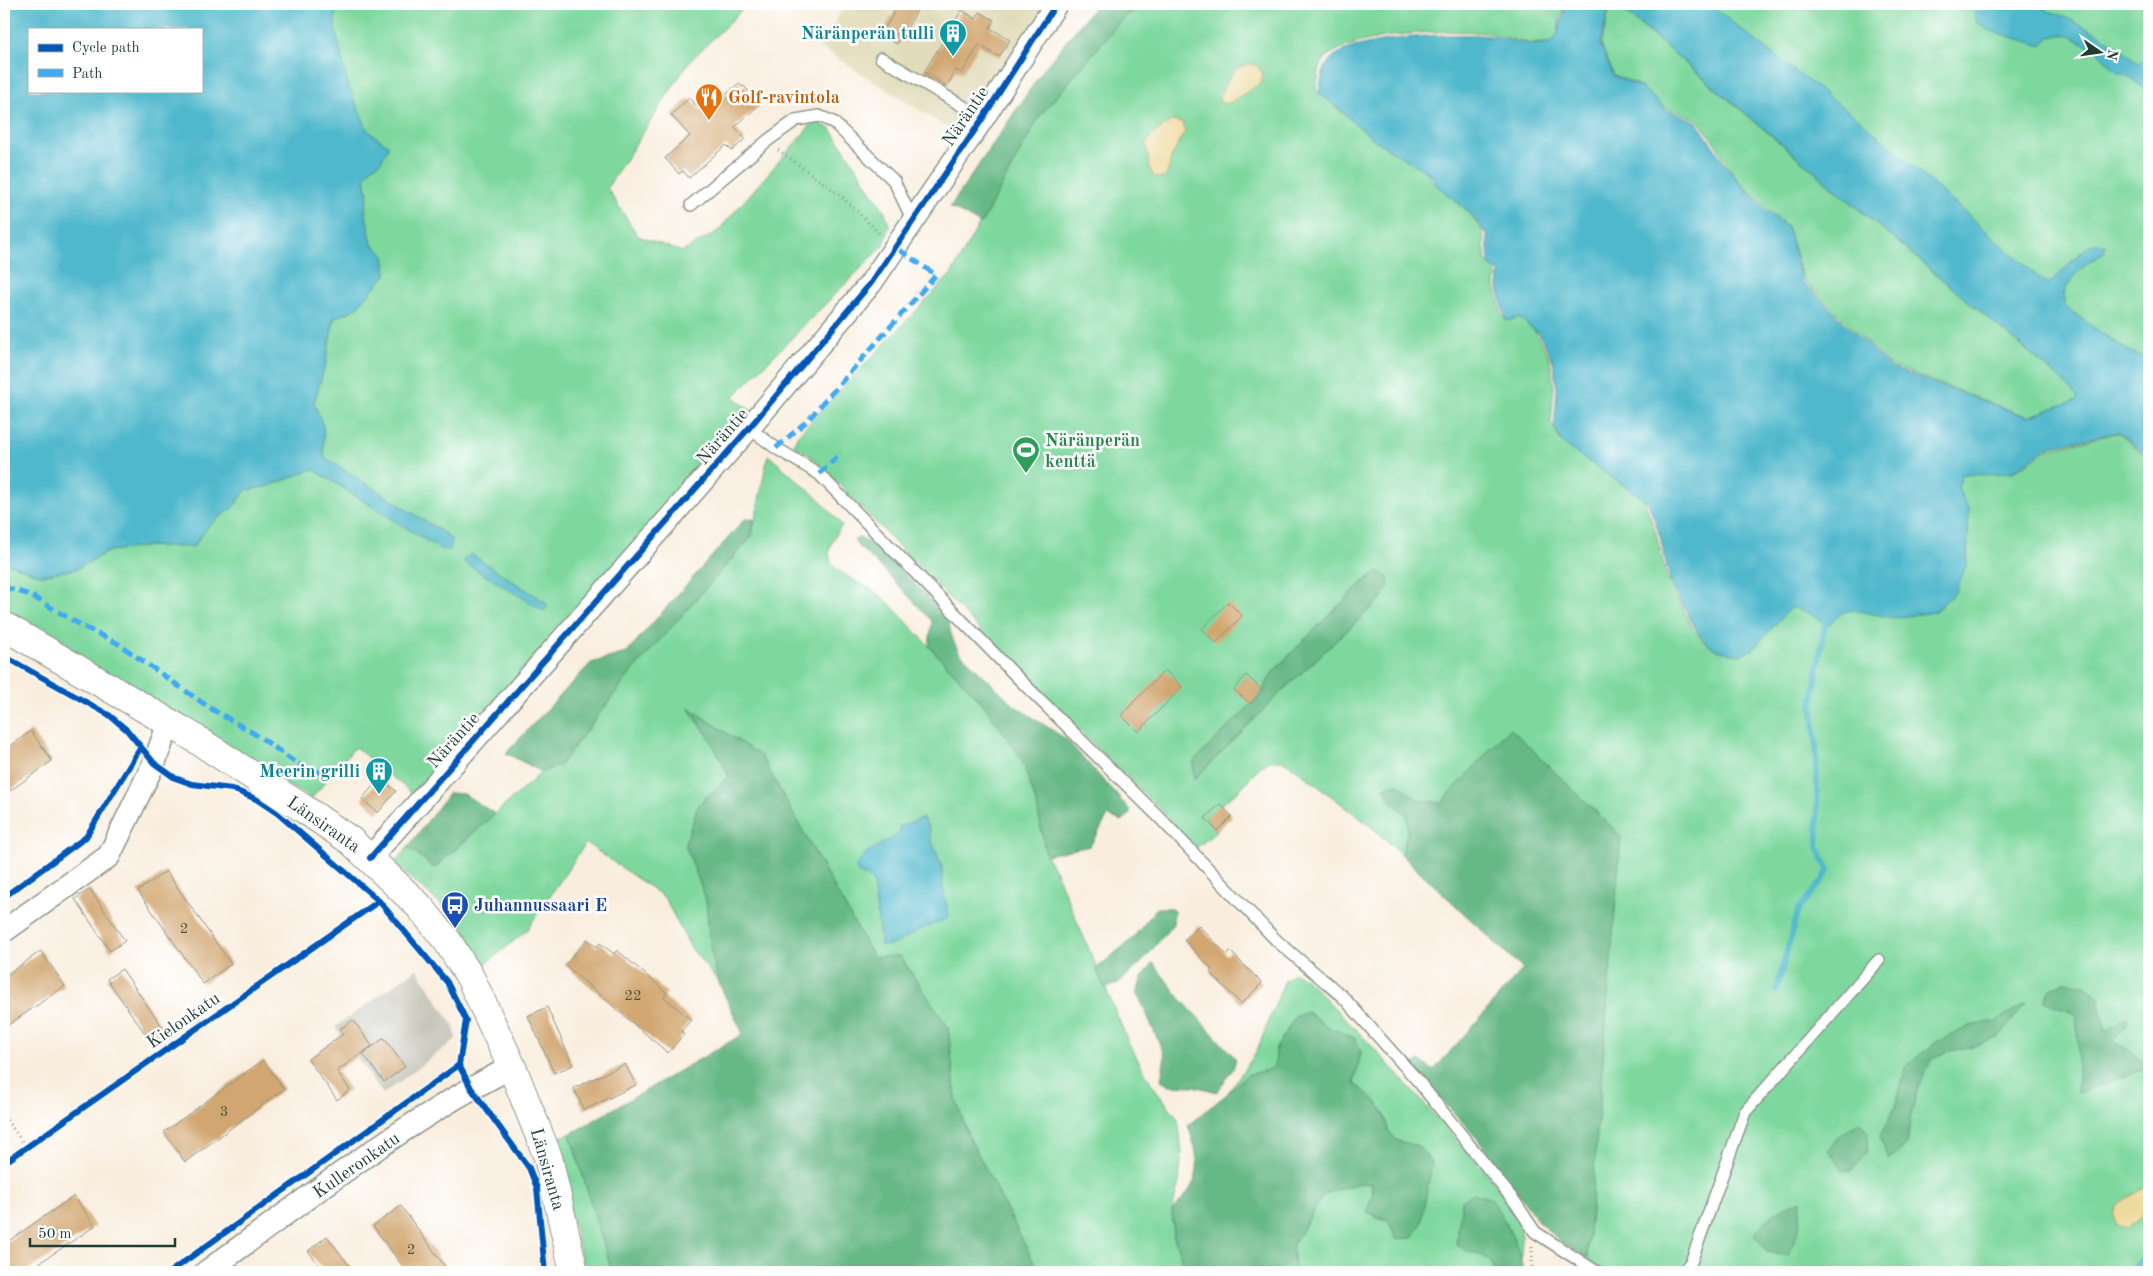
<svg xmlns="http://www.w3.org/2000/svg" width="2153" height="1276" font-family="'Old Standard TT',serif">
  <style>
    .built { fill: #e2dcba }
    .industrial { fill: #c5c5b8 }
    .green { fill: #7ed89e; stroke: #4e8a69; fill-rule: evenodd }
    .forest { fill: #66b885; stroke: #427a5c }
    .sand { fill: #eeda9e; stroke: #868c69 }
    .water { fill: #4fb8cc; stroke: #377a80; fill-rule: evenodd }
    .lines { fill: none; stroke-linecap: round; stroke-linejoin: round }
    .stream { stroke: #4fb8cc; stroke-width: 5.5 }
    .building { fill: #d1a66f }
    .lane-casing { stroke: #8c9689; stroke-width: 14 }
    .street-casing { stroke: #8c9689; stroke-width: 25 }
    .secondary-casing { stroke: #8c9689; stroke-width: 30 }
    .path { stroke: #8c9689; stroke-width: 3; stroke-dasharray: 1 4; stroke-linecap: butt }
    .lane { stroke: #fff; stroke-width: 11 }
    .street { stroke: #fff; stroke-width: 22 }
    .secondary { stroke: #fff; stroke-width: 28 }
    .quiet { stroke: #3fa9f5; stroke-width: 5; stroke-dasharray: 10 5; stroke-linecap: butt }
    .cycleway-casing { stroke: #fff; stroke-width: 9 }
    .cycleway { stroke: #0057b8; stroke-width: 6 }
    .labels { text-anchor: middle; stroke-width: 5; stroke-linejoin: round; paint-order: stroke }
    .number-label { font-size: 15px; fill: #4c5743 }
    .culture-label { font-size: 18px; font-weight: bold; fill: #0d838f; stroke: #fff; text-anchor: end }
    .food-label { font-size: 18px; font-weight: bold; fill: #c56008; stroke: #fff; text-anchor: start }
    .street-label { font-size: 18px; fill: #1f3d34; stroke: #fff }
    .leisure-label { font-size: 18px; font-weight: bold; fill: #27864d; stroke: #fff; text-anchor: start }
    .transit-label { font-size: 18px; font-weight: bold; fill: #164399; stroke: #fff; text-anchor: start }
  </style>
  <rect width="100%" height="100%" fill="#fff"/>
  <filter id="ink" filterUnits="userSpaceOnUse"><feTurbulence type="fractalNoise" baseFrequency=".02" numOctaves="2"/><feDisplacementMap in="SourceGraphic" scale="10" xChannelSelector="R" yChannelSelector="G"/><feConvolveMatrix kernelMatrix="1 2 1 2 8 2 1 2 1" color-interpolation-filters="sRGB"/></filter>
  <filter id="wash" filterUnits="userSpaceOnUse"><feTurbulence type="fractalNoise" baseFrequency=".0096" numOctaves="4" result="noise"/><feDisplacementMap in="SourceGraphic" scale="20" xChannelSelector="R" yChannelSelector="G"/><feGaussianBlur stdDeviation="1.12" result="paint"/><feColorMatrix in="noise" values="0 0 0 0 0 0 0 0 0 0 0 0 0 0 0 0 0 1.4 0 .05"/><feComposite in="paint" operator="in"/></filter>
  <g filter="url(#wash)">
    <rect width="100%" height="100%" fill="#f9eede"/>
    <path class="built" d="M 846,4 L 1058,4 L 977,146 L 819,47 Z"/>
    <path class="industrial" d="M 417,969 L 454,1027 L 456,1039 L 383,1094 L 335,1027 Z"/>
    <path class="green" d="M 188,4 L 748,4 L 689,62 L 607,188 L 638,236 L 682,252 L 717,232 L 810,126 L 818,123 L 831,129 L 885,212 L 889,225 L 884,245 L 733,397 L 763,419 L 412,793 L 355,747 L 311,799 L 4,616 L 4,562 L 40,575 L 76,569 L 109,551 L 150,546 L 193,547 L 210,524 L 233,508 L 246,490 L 266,487 L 313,469 L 440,549 L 452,541 L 447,535 L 324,457 L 323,426 L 314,403 L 326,362 L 334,318 L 354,310 L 386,275 L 384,255 L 372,244 L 365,211 Z
      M 1145,4 L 1567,4 L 1560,16 L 1557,36 L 1551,43 C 1543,43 1535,44 1528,43 C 1514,41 1501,35 1487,33 C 1452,28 1357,34 1329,55 C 1319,62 1318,78 1316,90 L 1373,139 L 1427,171 L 1431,181 L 1466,209 L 1483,232 L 1486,262 L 1496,269 L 1495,287 L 1503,318 L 1516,315 L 1535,331 L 1550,359 L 1554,388 L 1551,423 L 1560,441 L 1644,499 L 1656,533 L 1667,578 L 1694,630 L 1703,641 L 1713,647 L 1787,605 L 1954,485 L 1958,471 L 2013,472 L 2049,449 L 2118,433 L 2149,459 L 2149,1250 L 2127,1272 L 1586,1272 L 1620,836 L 1510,728 L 1441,803 L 1418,800 L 1398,784 L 1389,800 L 1407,815 L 1408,830 L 1401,854 L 1373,828 L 1296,769 L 1282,760 L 1270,761 L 1260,767 L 1240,789 L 1205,818 L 1217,831 L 1194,850 L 1163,812 L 1057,709 L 813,458 L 794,445 L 797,436 L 952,273 L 1039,117 L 1124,17 ZM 1377,572 L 1380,600 L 1284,689 L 1194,780 L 1193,762 L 1251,704 L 1263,690 L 1273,672 L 1309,635 L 1362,583 Z
      M 1611,4 L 1615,4 L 2064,382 L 2079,399 L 2028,417 L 1890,365 L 1803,280 L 1787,226 L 1769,211 L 1736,178 L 1714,142 L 1697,119 L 1664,107 L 1638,85 L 1614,75 L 1601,44 Z
      M 1707,4 L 2149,4 L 2149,359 L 2138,357 L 2066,309 C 2057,288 2079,269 2095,258 C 2099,255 2102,256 2105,252 L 2082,251 L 2056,280 L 2048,284 L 2042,281 L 1792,71 Z
      M 768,455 L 821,501 L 842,525 C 839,530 834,536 832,542 C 820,567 849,577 865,586 C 872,589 879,595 885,599 L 985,706 L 1022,758 L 1037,805 L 1046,855 L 1056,872 L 1130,1046 L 1151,1083 L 1178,1119 L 1182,1152 L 1179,1181 L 1172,1211 L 1174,1237 L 1182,1261 L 1180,1272 L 1039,1272 L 968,1135 L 956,1099 L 948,1027 L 873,957 L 761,756 L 689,709 L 711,740 L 729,776 L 699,804 L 685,844 L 706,899 L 710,946 L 718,981 L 691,948 L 664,897 L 586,843 L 526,931 L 482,967 L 461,922 L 394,864 L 408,847 L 435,868 L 542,772 L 561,764 L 629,674 L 752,536 Z
      M 1294,973 L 1305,978 L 1369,1043 L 1487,1173 L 1507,1199 L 1515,1214 L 1522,1235 L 1521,1261 L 1513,1239 L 1468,1251 C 1481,1254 1493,1257 1494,1272 L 1296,1272 L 1292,1246 L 1324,1194 L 1359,1183 L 1371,1184 L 1375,1217 L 1388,1220 L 1418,1146 L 1398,1141 L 1388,1132 C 1387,1106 1373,1098 1354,1084 L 1361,1052 L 1355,1038 L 1328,1027 L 1307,1012 L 1295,1017 L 1276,1048 L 1276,1066 L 1268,1070 L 1247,1075 L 1227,1094 L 1256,1053 L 1285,980 Z
      M 570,1134 L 612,1272 L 585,1272 L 553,1139 Z"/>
    <path class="forest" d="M 1097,4 L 1145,4 L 1124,17 L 1039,117 L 981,224 L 950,207 L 1046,66 Z
      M 745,519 L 754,519 L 752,536 L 630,674 L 561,764 L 542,772 L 506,753 L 591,663 L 626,653 Z
      M 860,537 L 880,550 L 926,595 L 949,624 L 952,638 L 959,652 L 1015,706 L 1066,739 L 1129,809 L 1130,814 L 1122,821 L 1108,816 L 1090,846 L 1046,855 L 1037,805 L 1021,758 L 985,706 L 929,646 L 932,621 L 886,572 L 857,545 L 854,540 Z
      M 1377,572 L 1388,577 L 1389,586 L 1380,600 L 1284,689 L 1194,780 L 1193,762 L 1251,704 L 1263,690 L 1273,672 L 1309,635 L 1362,583 Z
      M 688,707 L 761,756 L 873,957 L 900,956 L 948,1027 L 956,1099 L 968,1135 L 1039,1272 L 612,1272 L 570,1134 L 743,1034 L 718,981 L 710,946 L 706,899 L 685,844 L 699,804 L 729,776 L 711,740 Z
      M 1510,728 L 1621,836 L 1587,1258 L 1560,1242 L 1539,1222 L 1476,1137 L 1410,1065 L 1421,1061 L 1433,1071 L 1523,969 L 1401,854 L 1408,830 L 1407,815 L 1389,800 L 1384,787 L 1398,784 L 1418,800 L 1441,803 Z
      M 449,793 L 464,794 L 495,814 L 434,868 L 408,847 Z
      M 1157,908 L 1170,908 L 1174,911 L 1173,924 L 1143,961 L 1120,982 L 1105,989 L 1096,969 L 1132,939 Z
      M 1153,963 L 1179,997 L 1236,1059 L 1233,1069 L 1217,1092 L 1194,1086 L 1170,1085 L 1161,1080 L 1165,1056 L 1137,992 L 1142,978 Z
      M 2064,982 L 2084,984 L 2099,998 L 2106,1032 L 2121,1020 L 2128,1017 L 2126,1026 L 2113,1042 L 2129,1050 L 2149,1067 L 2078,1093 L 2078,1031 L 2075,1014 L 2044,1001 L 2050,989 Z
      M 2026,1003 L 1999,1037 L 1978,1045 L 1946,1052 L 1931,1060 L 1918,1087 L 1910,1120 L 1907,1145 L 1888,1160 L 1880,1136 L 1895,1107 L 1906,1066 L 1936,1042 L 1970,1026 L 1996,1021 Z
      M 1307,1012 L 1328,1027 L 1355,1038 L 1361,1052 L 1354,1084 C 1374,1099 1386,1106 1388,1132 L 1398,1141 L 1418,1146 L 1432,1163 L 1421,1224 L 1412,1238 L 1396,1239 L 1388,1220 L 1367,1212 L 1373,1194 L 1371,1184 L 1359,1183 L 1324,1194 L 1292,1246 L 1296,1272 L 1180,1272 L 1182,1261 L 1174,1237 L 1172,1211 C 1204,1177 1201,1167 1188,1125 L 1227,1094 L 1247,1075 L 1268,1070 L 1275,1066 L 1276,1048 L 1295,1017 Z
      M 1860,1122 L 1868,1131 L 1867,1151 L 1851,1171 L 1843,1171 L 1828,1150 L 1839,1136 Z
      M 1474,1193 L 1492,1199 C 1505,1221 1520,1246 1523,1272 L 1494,1272 C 1493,1255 1479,1256 1467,1251 C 1463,1249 1459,1246 1456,1244 L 1462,1201 Z
      M 1801,1200 L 1799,1229 L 1788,1256 L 1767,1251 L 1754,1235 C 1768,1216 1779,1209 1801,1200 Z"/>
    <path class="sand" d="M 1249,64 L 1257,65 L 1263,74 L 1261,83 L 1231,102 L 1222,104 L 1219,98 C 1225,84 1232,66 1249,64 Z
      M 1171,121 L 1183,123 L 1185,131 L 1172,156 L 1166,177 L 1159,178 L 1153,176 L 1150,169 L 1146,144 L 1152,135 Z
      M 2149,1188 L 2149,1211 L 2126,1229 L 2116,1224 L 2114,1214 L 2119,1203 L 2143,1189 Z"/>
    <path class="water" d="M 4,4 L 336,4 L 335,28 L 348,85 L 368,131 L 389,146 L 380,163 L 372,167 L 365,176 L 368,195 L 365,211 L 372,244 L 384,255 L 386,275 L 354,310 L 334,318 L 326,362 L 314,403 L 323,426 L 324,457 L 447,535 L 452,541 L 449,550 L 440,549 L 313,469 L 266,487 L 246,490 L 233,508 L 210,524 L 193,547 L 150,546 L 109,551 L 76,569 L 40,575 L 4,562 ZM 29,29 L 201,29 L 201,91 L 29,91 Z
      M 1567,4 L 1610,4 L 1600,44 L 1613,75 L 1642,88 L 1667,110 L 1696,121 L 1735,178 L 1768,212 L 1787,227 L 1802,281 L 1890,367 L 2028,417 L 2079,399 L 2064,382 L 1616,4 L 1709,4 L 1793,70 L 1859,119 L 2042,280 L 2049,283 C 2064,275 2088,233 2106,246 L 2103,254 C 2089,259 2065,281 2063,297 C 2063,301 2065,304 2067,308 C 2090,324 2122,352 2149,359 L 2149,457 L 2118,432 L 2049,447 L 2013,471 L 1988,475 L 1962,474 L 1958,488 L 1969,510 L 1967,563 L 1955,593 L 1934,612 L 1893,618 L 1853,610 L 1843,612 L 1828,625 L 1809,613 L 1791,607 L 1752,650 L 1739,655 L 1717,650 L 1707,644 L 1698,633 L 1670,581 L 1660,536 L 1648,502 L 1563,444 L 1554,426 L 1557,391 L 1553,361 L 1539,334 L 1519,318 L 1506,321 L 1498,289 L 1499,272 L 1489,265 L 1487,235 L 1469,212 L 1435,184 L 1430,174 L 1376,141 L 1319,92 C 1321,81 1322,70 1330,60 C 1347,37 1462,32 1490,36 C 1503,37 1515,43 1528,44 C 1535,45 1543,44 1551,43 C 1562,32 1559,18 1567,4 Z
      M 1972,4 C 1988,4 2006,2 2022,4 C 2052,7 2118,40 2137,63 L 2143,61 L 2149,54 L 2149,93 L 2132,78 L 2117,72 L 2096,50 L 2070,36 L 2062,35 L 2049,37 L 2042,46 L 1988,30 L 1977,22 Z
      M 471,554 L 545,602 L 548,606 L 544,611 L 465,563 L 464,559 Z
      M 923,818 L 930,830 L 930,837 L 942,866 L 943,888 L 949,917 C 940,923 933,924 924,928 C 908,933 899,948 881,945 L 873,882 C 868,876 857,876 856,867 L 866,853 L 899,834 L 900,826 Z
      M 2149,1250 L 2149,1272 L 2127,1272 Z"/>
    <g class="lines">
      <path class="stream" d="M 1776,991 L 1798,910 L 1824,879 L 1828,870 L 1818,848 L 1816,746 L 1812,705 L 1825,623"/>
    </g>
    <g id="blocks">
      <path class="building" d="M 899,4 L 921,4 L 897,44 L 881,35 Z
        M 962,10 L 976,19 L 980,12 L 994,20 L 990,28 L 1010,40 L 999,57 L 979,45 L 962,73 L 956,70 L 947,86 L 924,72 Z
        M 739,83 L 742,87 L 744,86 L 760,104 L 735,127 L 745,139 L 732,151 L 726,145 L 689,178 L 683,171 L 679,174 L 665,158 L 690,136 L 671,115 L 689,98 L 704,114 Z
        M 1228,602 L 1242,616 L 1216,643 L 1202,629 Z
        M 1165,670 L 1182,687 L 1138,732 L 1121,715 Z
        M 1246,675 L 1263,690 L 1251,704 L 1234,690 Z
        M 31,731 L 52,761 L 4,795 L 4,751 Z
        M 380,778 L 396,791 L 378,813 L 362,799 Z
        M 1220,804 L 1232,816 L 1217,831 L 1205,818 Z
        M 166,871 L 231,964 L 203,984 L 138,891 Z
        M 90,889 L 125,941 L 110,951 L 75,899 Z
        M 1199,926 L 1227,955 L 1230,951 L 1262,983 L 1241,1004 L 1210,972 L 1212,969 L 1184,940 Z
        M 587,939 L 597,947 L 600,943 L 614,954 L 617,950 L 667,993 L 664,997 L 691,1020 L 681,1031 L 684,1034 L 668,1053 L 565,965 Z
        M 41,951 L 65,986 L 4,1028 L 4,977 Z
        M 122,969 L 168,1035 L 153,1045 L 107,979 Z
        M 547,1007 L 573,1065 L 554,1073 L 528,1016 Z
        M 353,1020 L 372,1046 L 337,1071 L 350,1090 L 337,1100 L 308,1059 L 343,1034 L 340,1029 Z
        M 384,1038 L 405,1067 L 384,1082 L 363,1054 Z
        M 263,1060 L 284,1089 L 185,1162 L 164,1132 Z
        M 625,1064 L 636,1085 L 584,1110 L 574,1088 Z
        M 74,1196 L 95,1226 L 26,1272 L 4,1272 L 4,1244 Z
        M 401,1206 L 449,1272 L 407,1272 L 373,1226 Z
        M 327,1236 L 354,1272 L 325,1272 L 308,1251 Z"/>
    </g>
  </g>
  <g filter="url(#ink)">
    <use href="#blocks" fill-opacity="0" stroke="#8c9689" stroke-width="1"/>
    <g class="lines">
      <g class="lane-casing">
        <path id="lane" d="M 881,58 L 983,118
          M 691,205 L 767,141 L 796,120 L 819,116 L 833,122 L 894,181 L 913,221
          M 749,428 L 776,448 L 819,474 L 1018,678 L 1159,817 L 1277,941 L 1342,996 L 1418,1081 L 1515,1202 L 1535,1232 L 1597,1272
          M 1683,1272 L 1691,1262 L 1745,1112 L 1879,960"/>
      </g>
      <g class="street-casing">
        <path id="street" d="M 370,858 L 749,428 L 871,283 L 983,118 L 1056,4
          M 4,931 L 109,856 L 154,763 L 169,723
          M 206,1272 C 305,1201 402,1122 512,1067"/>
      </g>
      <g class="secondary-casing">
        <path id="secondary" d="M 4,626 L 185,732 L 304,809 L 351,841 L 420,907 L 448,942 L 470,977 L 512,1067 L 548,1157 L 574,1272"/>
      </g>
      <path class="path" d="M 778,150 L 840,195 L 881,235
        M 4,1116 L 26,1147
        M 1532,1246 L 1532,1272"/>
      <use href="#lane" class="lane"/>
      <use href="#street" class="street"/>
      <use href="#secondary" class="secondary"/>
      <path class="quiet" d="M 776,448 L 808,420 L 936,275 L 895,247
        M 819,474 L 841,453
        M 4,587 L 30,595 L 84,627 L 117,643 L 210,708 L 260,737 L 297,764 L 322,773 L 328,778"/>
      <g class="cycleway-casing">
        <path id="cycleway" d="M 4,656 L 109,715 L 127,730 L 154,763 L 175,778 L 192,784 L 232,789 L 256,799 L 277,813 L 379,901 L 447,982 L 466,1020 L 459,1065 L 471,1088 L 529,1168 L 537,1188 L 545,1272
          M 370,858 L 749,428 L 871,283 L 983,118 L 1056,4
          M 4,897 L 86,837 L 141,747
          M 4,1163 L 379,901
          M 170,1272 L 459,1065"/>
      </g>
      <use href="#cycleway" class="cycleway"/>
    </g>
  </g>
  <defs>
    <g id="building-pin" transform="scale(1.4375)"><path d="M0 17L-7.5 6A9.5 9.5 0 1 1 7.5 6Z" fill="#0f9aa8" stroke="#fff"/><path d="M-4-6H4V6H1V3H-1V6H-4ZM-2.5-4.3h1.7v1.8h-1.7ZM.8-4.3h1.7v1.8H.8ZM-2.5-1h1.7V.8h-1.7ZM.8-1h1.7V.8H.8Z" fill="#fff"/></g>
    <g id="restaurant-pin" transform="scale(1.4375)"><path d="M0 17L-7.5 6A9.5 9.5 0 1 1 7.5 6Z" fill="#e8710a" stroke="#fff"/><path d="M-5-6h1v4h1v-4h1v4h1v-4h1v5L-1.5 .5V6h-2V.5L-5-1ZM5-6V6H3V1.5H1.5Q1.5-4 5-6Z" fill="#fff"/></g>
    <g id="stadium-pin" transform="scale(1.4375)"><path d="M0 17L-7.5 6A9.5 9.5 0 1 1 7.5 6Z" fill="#2e9e5b" stroke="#fff"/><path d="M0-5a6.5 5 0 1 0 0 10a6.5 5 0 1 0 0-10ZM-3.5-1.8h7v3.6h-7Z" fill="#fff"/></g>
    <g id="bus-pin" transform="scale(1.4375)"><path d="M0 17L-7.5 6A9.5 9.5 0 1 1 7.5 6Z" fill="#1a4fb4" stroke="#fff"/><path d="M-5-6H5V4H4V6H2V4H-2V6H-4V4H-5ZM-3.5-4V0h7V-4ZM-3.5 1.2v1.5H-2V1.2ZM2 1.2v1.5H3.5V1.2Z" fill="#fff"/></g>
  </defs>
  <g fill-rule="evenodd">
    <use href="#building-pin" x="953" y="33"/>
    <use href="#restaurant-pin" x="709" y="97"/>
    <use href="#stadium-pin" x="1026" y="450"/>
    <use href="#building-pin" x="379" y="771"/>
    <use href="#bus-pin" x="455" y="905"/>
  </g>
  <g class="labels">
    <g class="number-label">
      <text x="184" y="933">2</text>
      <text x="633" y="1000">22</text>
      <text x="224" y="1116">3</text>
      <text x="411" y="1254">2</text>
    </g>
    <g class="culture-label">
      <text x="934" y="39">Näränperän tulli</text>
      <text x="360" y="777">Meerin grilli</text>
    </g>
    <g class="food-label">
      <text x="728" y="103">Golf-ravintola</text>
    </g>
    <g class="street-label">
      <text transform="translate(965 116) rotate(-56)" y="6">Näräntie</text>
      <text transform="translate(722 436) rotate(-49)" y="6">Näräntie</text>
      <text transform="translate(453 740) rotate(-48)" y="6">Näräntie</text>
      <text transform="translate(324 824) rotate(35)" y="6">Länsiranta</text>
      <text transform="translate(183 1020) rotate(-35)" y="6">Kielonkatu</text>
      <text transform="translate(356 1165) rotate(-35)" y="6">Kulleronkatu</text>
      <text transform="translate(548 1169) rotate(74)" y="6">Länsiranta</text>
    </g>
    <g class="leisure-label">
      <text x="1045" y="446">Näränperän<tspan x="1045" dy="21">kenttä</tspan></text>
    </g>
    <g class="transit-label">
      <text x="474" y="911">Juhannussaari E</text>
    </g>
  </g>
  <rect width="2153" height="1276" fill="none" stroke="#fff" stroke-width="20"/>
  <rect x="28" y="28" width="175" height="65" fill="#ffffff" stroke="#a5b1ae"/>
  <rect x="38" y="44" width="25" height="8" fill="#0057b8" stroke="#a5b1ae"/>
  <text x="72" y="52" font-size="15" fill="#1f3d34">Cycle path</text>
  <rect x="38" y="69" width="25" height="8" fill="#3fa9f5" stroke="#a5b1ae"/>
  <text x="72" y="78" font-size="15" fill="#1f3d34">Path</text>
  <g transform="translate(2100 52) rotate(103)" stroke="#ffffff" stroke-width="4" paint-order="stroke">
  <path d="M0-4L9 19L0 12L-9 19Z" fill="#1f3d34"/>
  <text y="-8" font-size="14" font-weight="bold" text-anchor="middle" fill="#1f3d34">N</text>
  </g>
  <path d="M30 1238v8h145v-8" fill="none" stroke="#1f3d34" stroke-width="2.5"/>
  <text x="38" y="1238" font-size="15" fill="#1f3d34" stroke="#ffffff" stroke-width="4" paint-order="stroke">50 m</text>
</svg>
